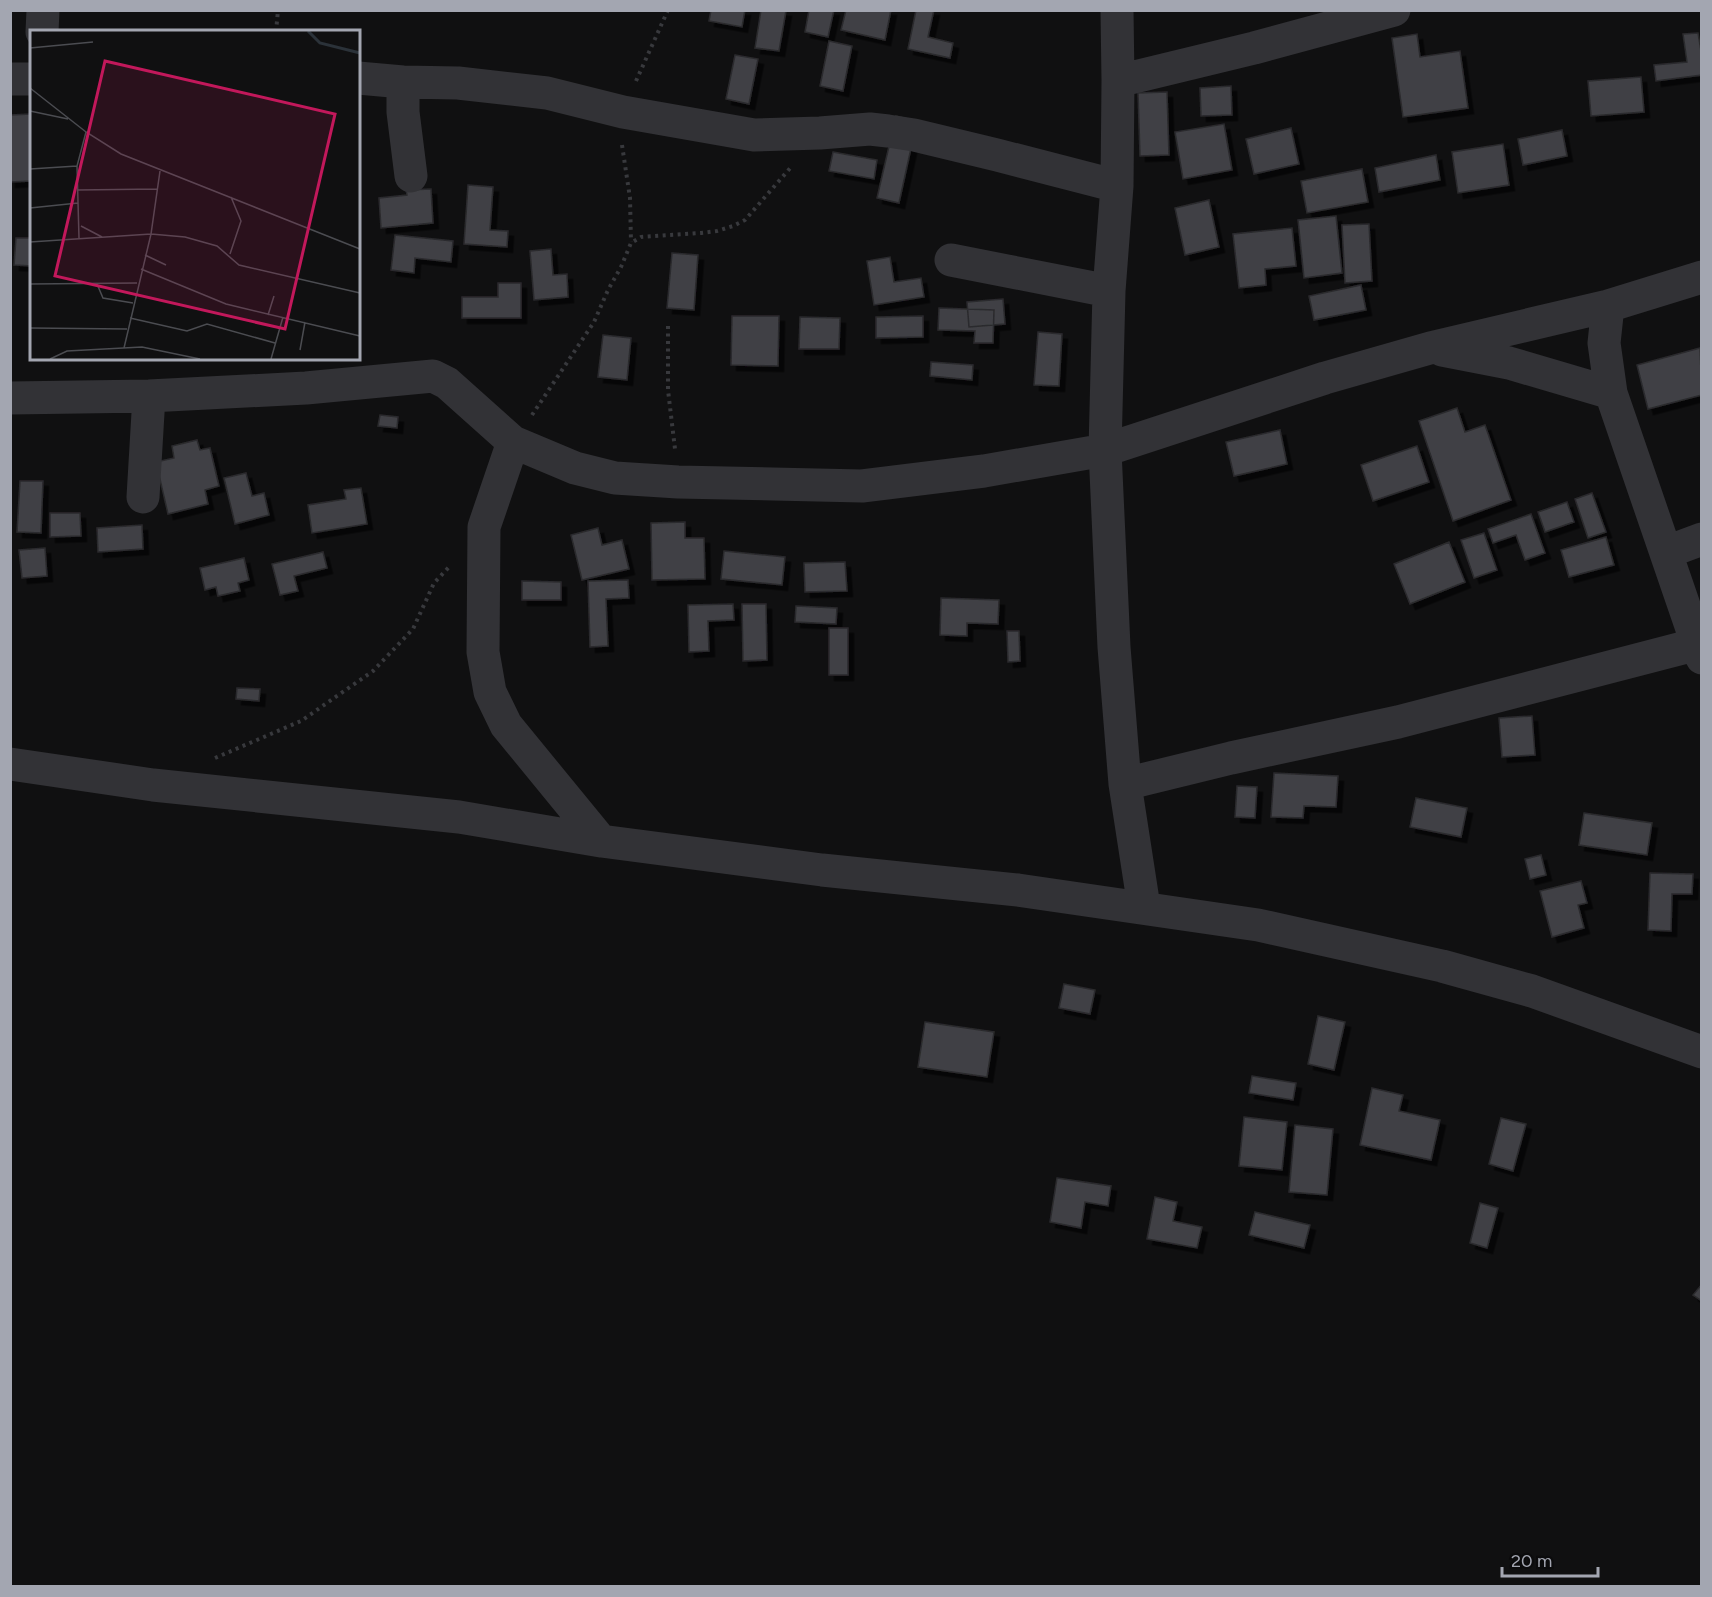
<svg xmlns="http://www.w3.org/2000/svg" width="1712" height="1597" font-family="Figtree,sans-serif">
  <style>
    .building { fill: #3f4044; stroke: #2b2a2d; stroke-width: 1.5; filter: url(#shadow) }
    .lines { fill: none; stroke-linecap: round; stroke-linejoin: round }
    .path { stroke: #38393d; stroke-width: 4; stroke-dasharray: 3 4.5; stroke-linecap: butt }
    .minor { stroke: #323236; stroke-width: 33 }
    .inset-river { fill: none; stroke: #2b3239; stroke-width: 3 }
    .inset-road { fill: none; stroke: #4b4c51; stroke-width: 1.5 }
    .view { fill: #c2185b; fill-opacity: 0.15; stroke: #c2185b; stroke-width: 3 }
    .inset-edge { fill: none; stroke: #a3a6b1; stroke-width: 3 }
  </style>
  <defs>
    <filter id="shadow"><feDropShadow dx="5.5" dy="5.5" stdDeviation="0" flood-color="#0009"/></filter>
  </defs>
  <rect width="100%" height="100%" fill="#101011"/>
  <path class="building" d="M 711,10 L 745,10 L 742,27 L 709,21 Z
    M 761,10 L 786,11 L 779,51 L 755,48 Z
    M 809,10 L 834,10 L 828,37 L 805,32 Z
    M 846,10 L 891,10 L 885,40 L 841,30 Z
    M 916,10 L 934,10 L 928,37 L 953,43 L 950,58 L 908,49 Z
    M 1698,33 L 1702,57 L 1702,75 L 1656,81 L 1654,65 L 1687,62 L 1683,34 Z
    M 1417,34 L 1420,57 L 1460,51 L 1468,108 L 1403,117 L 1392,38 Z
    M 829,41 L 852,46 L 843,91 L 820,86 Z
    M 735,55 L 758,59 L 749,104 L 726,99 Z
    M 1641,77 L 1644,112 L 1591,116 L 1588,81 Z
    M 1231,86 L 1232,115 L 1201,116 L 1200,88 Z
    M 1167,92 L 1169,155 L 1140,156 L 1138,93 Z
    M 31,114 L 32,181 L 10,182 L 10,115 Z
    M 896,116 L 917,121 L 899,203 L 877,198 Z
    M 1224,124 L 1232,170 L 1183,179 L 1175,132 Z
    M 1291,128 L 1299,164 L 1254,174 L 1246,139 Z
    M 1562,130 L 1567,156 L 1523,165 L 1518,139 Z
    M 1503,144 L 1509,185 L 1458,193 L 1452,152 Z
    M 833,152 L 877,160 L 874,179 L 829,171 Z
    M 1436,155 L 1440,180 L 1379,192 L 1375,168 Z
    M 1362,169 L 1368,202 L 1307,213 L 1301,181 Z
    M 468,185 L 493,187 L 490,230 L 508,231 L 507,247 L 464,244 Z
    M 431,189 L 433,223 L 381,228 L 379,198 L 407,195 L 406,190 Z
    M 1209,200 L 1219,247 L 1185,255 L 1175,208 Z
    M 1336,216 L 1342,273 L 1304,278 L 1298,220 Z
    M 1369,224 L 1372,281 L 1345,283 L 1342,225 Z
    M 1292,228 L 1296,266 L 1265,269 L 1266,285 L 1239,288 L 1233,234 Z
    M 395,235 L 453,241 L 451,262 L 415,258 L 414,273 L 391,270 Z
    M 16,238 L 32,238 L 32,266 L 14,265 Z
    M 551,249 L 553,275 L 567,274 L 568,297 L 534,300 L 530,251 Z
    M 672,253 L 698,255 L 694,310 L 667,308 Z
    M 890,257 L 894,282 L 921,278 L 924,297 L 874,305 L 867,261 Z
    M 498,283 L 521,283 L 521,318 L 462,318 L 462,297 L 498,297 Z
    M 1361,285 L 1366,310 L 1314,320 L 1309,296 Z
    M 1003,299 L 1005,324 L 969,327 L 967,302 Z
    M 939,308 L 994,310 L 993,343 L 974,343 L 975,331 L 938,330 Z
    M 732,316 L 779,316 L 778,366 L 731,365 Z
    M 923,316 L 923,337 L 876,338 L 876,317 Z
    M 800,317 L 840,318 L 839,349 L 799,349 Z
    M 1038,332 L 1062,334 L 1059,386 L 1034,385 Z
    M 603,335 L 631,338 L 627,380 L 598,377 Z
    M 1700,348 L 1702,395 L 1648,409 L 1637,365 Z
    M 931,362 L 973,365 L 972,380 L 930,376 Z
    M 1457,408 L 1465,432 L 1485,425 L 1511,500 L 1453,521 L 1419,421 Z
    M 380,415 L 398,417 L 397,428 L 378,426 Z
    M 1280,430 L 1287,464 L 1234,476 L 1226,442 Z
    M 197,440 L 200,450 L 210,448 L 219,486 L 205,490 L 208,504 L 168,514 L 156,462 L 174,458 L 172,446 Z
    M 1417,446 L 1429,482 L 1373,501 L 1361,465 Z
    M 246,473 L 252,496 L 264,493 L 269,515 L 235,524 L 224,478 Z
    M 20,481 L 43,481 L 41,533 L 17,532 Z
    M 361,488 L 367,524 L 312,533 L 308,505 L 346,499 L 344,490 Z
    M 1592,493 L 1606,532 L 1588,538 L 1575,499 Z
    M 1567,502 L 1574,522 L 1545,532 L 1538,512 Z
    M 50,513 L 80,513 L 81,536 L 50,537 Z
    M 1531,514 L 1545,553 L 1525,560 L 1516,535 L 1493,543 L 1488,529 Z
    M 685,522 L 685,538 L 704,538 L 705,579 L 652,580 L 651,523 Z
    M 142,525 L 143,549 L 98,552 L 97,528 Z
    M 598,528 L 602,545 L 622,540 L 629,569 L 582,580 L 571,535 Z
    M 1484,533 L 1497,570 L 1474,578 L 1461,540 Z
    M 1606,537 L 1614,565 L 1569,577 L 1561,550 Z
    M 1449,542 L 1465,582 L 1410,604 L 1394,564 Z
    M 45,548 L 47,576 L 22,578 L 19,550 Z
    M 724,551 L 785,557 L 782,585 L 721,579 Z
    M 323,552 L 327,568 L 294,576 L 298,591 L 280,595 L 272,564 Z
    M 244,558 L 249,580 L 238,583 L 240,591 L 218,596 L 216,587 L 205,590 L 200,568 Z
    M 845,562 L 847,591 L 805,592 L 804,563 Z
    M 628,580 L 629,598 L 606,599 L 608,646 L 590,647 L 588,581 Z
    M 522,581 L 561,582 L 561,600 L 522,600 Z
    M 941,598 L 999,600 L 998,624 L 967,623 L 967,636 L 940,635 Z
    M 733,604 L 734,620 L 708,621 L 709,651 L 689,652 L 688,605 Z
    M 742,604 L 766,604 L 767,660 L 743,661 Z
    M 796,606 L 837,608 L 836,624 L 795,622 Z
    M 829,628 L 848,628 L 848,675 L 829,675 Z
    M 1007,631 L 1019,631 L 1020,661 L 1008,662 Z
    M 237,688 L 260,689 L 259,701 L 236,699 Z
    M 1532,716 L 1535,755 L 1502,757 L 1499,718 Z
    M 1274,773 L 1338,776 L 1336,807 L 1304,806 L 1303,818 L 1271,817 Z
    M 1237,786 L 1257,787 L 1255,818 L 1235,817 Z
    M 1416,798 L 1467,808 L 1461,837 L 1410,827 Z
    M 1584,813 L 1652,823 L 1647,855 L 1579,845 Z
    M 1541,855 L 1546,875 L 1530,879 L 1525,859 Z
    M 1650,873 L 1693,874 L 1692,894 L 1672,894 L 1671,931 L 1648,930 Z
    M 1581,881 L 1587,903 L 1578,905 L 1584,928 L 1552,937 L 1540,891 Z
    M 1064,984 L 1095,990 L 1090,1014 L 1059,1008 Z
    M 1318,1016 L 1345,1022 L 1334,1070 L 1308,1064 Z
    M 925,1022 L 994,1032 L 987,1077 L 918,1067 Z
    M 1252,1076 L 1296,1083 L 1293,1100 L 1249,1093 Z
    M 1372,1088 L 1403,1095 L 1399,1111 L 1440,1120 L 1431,1160 L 1360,1145 Z
    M 1244,1117 L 1287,1122 L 1282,1170 L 1239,1166 Z
    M 1501,1118 L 1526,1124 L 1513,1171 L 1489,1164 Z
    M 1295,1125 L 1333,1129 L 1327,1195 L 1289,1192 Z
    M 1057,1178 L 1111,1186 L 1108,1206 L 1085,1202 L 1081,1228 L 1050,1222 Z
    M 1155,1197 L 1177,1202 L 1173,1221 L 1202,1227 L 1197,1248 L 1147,1239 Z
    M 1480,1203 L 1498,1208 L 1487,1248 L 1470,1243 Z
    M 1255,1212 L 1310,1225 L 1304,1248 L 1249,1235 Z
    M 1702,1284 L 1702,1301 L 1693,1295 Z"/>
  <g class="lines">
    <path class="path" d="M 276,32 L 278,10
      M 636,81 L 668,10
      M 622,145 L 630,198 L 631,242
      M 668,326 L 668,390 L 675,449
      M 532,415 L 594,322 L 608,290 L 621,267 L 631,243 L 641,237 L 701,233 L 717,231 L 733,226 L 745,220 L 792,166
      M 215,758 L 301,721 L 373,671 L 413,629 L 434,583 L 450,566"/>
    <path class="minor" d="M 1117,10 L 1118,81 L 1117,186 L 1109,291 L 1105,450 L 1114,647 L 1125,784 L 1144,907
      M 42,32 L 43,10
      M 358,78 L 403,82 L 458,83 L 547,93 L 623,112 L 754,135 L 820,133 L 870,129 L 888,131 L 914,135 L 997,155 L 1117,186
      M 10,79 L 32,79
      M 1118,81 L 1254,48 L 1394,10
      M 403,82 L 403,112 L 411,176
      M 951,260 L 1109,291
      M 1608,306 L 1604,343 L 1611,393 L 1702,658
      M 1442,350 L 1509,363 L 1611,393
      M 10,398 L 149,396 L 306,388 L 433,376 L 447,383 L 513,442 L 575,468 L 615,478 L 678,482 L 862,486 L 984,471 L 1105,450 L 1325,378 L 1430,348 L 1608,306 L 1702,277
      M 513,442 L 484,527 L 483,652 L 490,692 L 506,725 L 601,841
      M 143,497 L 149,396
      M 1667,552 L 1702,539
      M 10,764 L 153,785 L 459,817 L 601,841 L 822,870 L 1018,890 L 1258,925 L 1442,966 L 1532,991 L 1702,1052
      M 1125,784 L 1231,758 L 1398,722 L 1698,644"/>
  </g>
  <g transform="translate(30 30)">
    <rect width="330" height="330" fill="#101011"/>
    <path class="inset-river" d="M 278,1 L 290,13 L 330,23"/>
    <path class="inset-road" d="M 0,18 L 63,12M 0,58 L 56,102 L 91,124 L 330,219M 0,81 L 38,89M 0,139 L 47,136M 47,160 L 128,159M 0,178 L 48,173M 51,196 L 72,207M 49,208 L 47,136 L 56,102M 0,212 L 121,204 L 155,207 L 187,216 L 209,235 L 330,263M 200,224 L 211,191 L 201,167M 115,225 L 136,235M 111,239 L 196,274 L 330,306M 0,254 L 107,253M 67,254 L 73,268 L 103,273M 238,285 L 244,266M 100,288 L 157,301 L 177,294 L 245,313M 0,298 L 97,299M 94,318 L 121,204 L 130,141M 270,320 L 275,292M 20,329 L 37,321 L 112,317 L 170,329M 241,329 L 253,287"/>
    <path class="view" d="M 75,31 L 305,84 L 255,299 L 25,246 Z"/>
    <rect width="330" height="330" class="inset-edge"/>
  </g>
  <rect width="1712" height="1597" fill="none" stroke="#a3a6b1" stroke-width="24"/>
  <path d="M1502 1567v9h96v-9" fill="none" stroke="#a3a6b1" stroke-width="3"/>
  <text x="1511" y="1567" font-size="18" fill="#a3a6b1" stroke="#0b0b0c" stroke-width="4.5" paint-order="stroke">20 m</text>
</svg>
